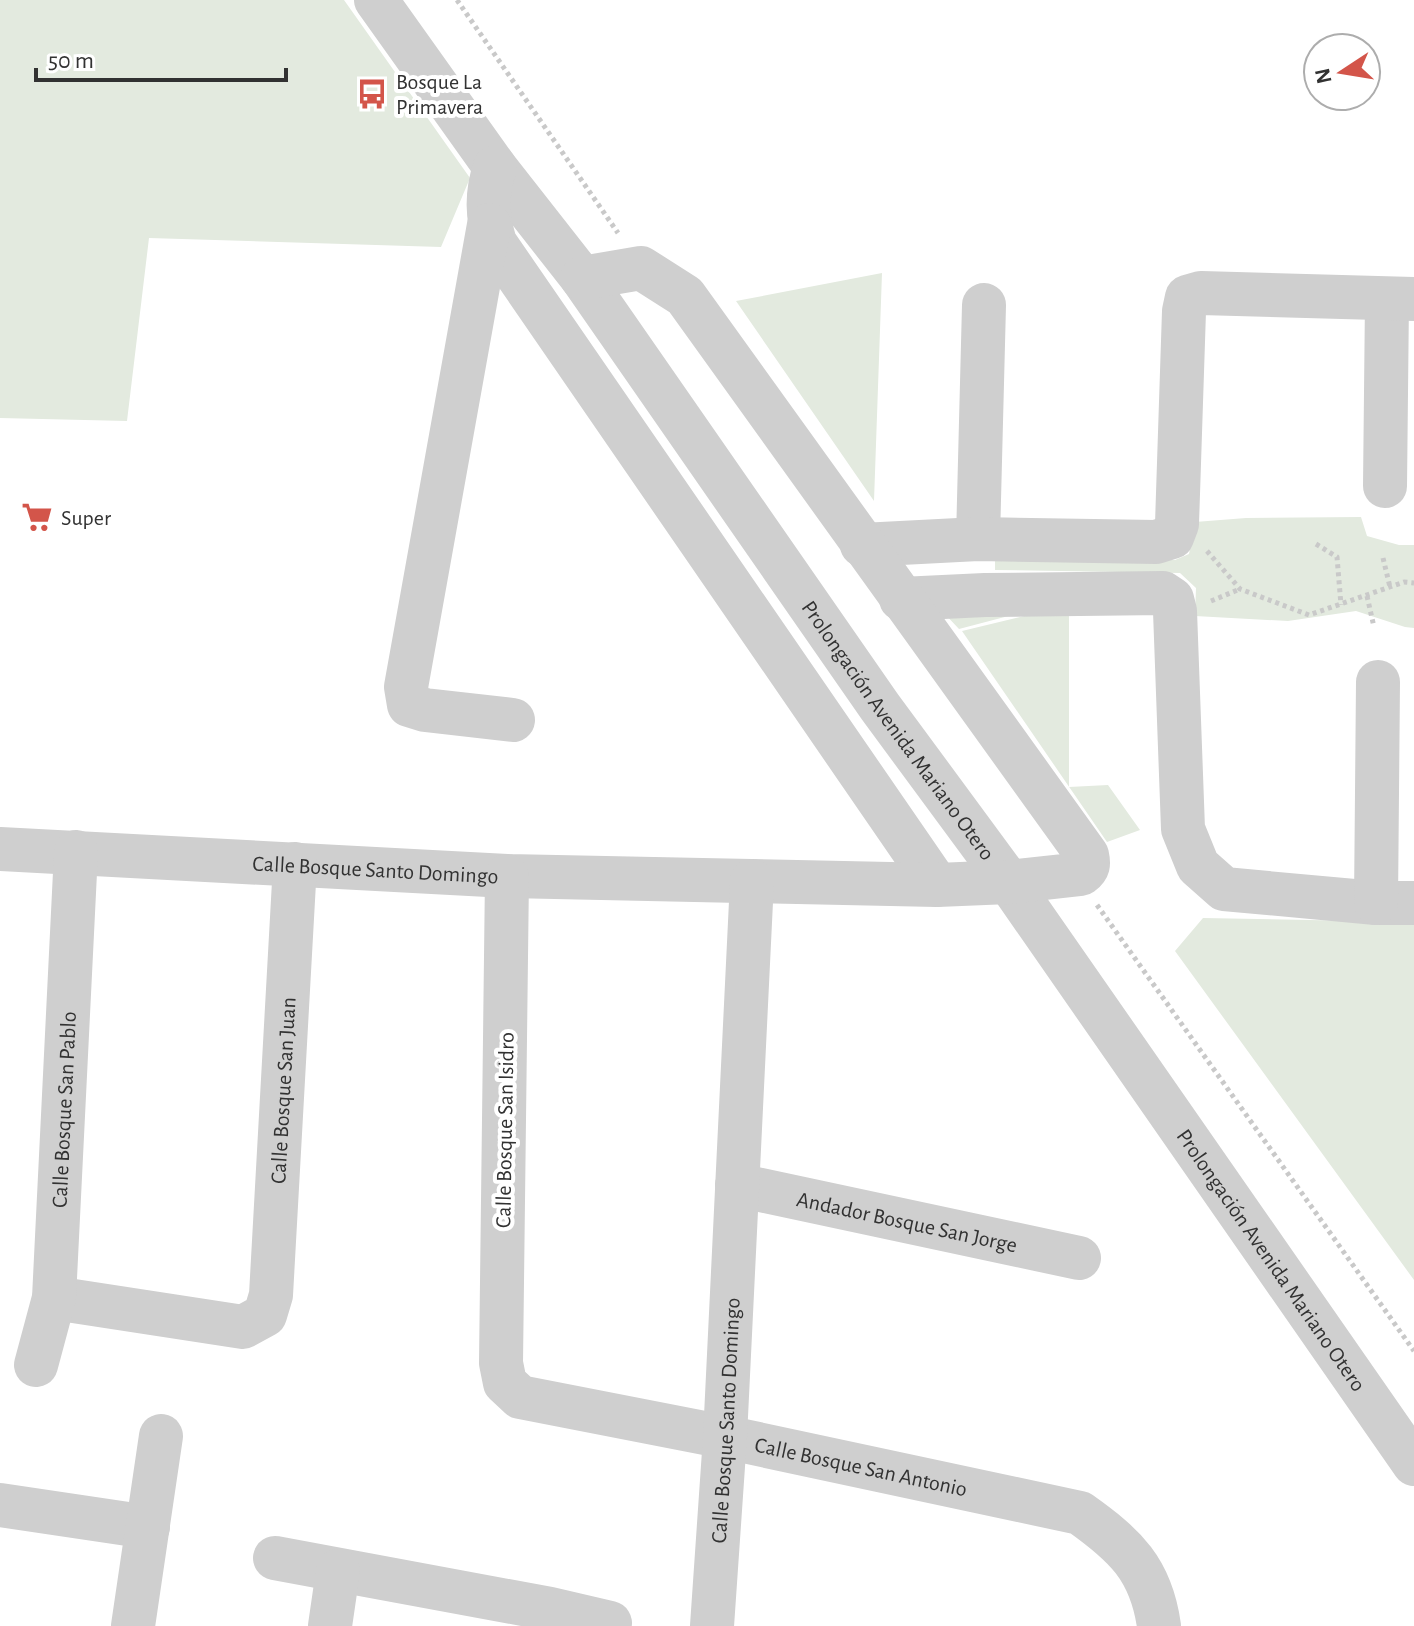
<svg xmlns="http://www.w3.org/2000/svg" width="1414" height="1626" font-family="'Alegreya Sans',sans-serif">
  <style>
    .green { fill: #e3eadf }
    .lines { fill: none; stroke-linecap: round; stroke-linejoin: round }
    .path { stroke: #c9c9c9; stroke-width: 5; stroke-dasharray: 4 4; stroke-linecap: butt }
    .minor { stroke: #cfcfcf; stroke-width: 44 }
    .labels { text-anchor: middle; stroke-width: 8; stroke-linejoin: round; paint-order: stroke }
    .poi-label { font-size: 22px; fill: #323232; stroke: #fff; text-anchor: start }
    .street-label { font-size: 22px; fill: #323232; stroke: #fff }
  </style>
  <rect width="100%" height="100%" fill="#fff"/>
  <path class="green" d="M 0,0 L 344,0 L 470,178 L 441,247 L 149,238 L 127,421 L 0,418 Z
    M 882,273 L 874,501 L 736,301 Z
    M 1361,517 L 1367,536 L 1399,545 L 1414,545 L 1414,628 L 1405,627 L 1356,611 L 1288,621 L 1195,616 L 1196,588 L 1180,573 L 995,570 L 995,558 L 1175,560 L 1189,554 L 1195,522 L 1246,518 Z
    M 1069,605 L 1069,787 L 1108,785 L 1140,830 L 1107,842 L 962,631 Z
    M 1027,611 L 959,629 L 943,612 Z
    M 1203,918 L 1414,922 L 1414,1280 L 1175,951 Z"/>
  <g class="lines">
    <path class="path" d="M 457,0 L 618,233
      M 1316,544 L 1337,557 L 1341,605
      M 1207,551 L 1240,589 L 1309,615 L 1404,582 L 1414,583
      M 1383,558 L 1390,587
      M 1367,596 L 1374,627
      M 1211,601 L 1240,589
      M 1097,905 L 1414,1351"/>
    <g class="minor">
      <path id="s1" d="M 376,0 L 495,167 L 582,278 L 880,707 L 1009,882 L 1414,1464"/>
      <path d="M 495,167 C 486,194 487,216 495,243 L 937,885"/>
      <path d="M 489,225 L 406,687 L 409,705 L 425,710 L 513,720"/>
      <path d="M 1385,486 L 1387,299"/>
      <path d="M 978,539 L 984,305"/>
      <path d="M 862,545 L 978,539 L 1156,542 L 1172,537 L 1177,524 L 1184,311 L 1187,297 L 1201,293 L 1414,299"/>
      <path d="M 901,599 L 985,595 L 1163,593 L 1172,599 L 1175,611 L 1183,829 L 1198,866 L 1224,889 L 1376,903 L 1414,903"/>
      <path id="s2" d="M 0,849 L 507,876 L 937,885 L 1009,882 L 1081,874 C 1089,868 1089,864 1087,855 L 685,296 L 641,268 L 582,278"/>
      <path id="s3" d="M 507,876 L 501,1363 L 505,1383 L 520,1397 L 725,1437 L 1080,1513 C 1125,1545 1151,1569 1159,1626"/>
      <path d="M 1376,903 L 1378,682"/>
      <path id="s4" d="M 737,1185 L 1079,1258"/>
      <path id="s5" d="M 54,1298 L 243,1327 L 265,1315 L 271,1295 L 295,864"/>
      <path id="s6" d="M 36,1365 L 54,1298 L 76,852"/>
      <path d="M 0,1505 L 148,1527"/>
      <path d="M 275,1558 L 550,1609 L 610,1623"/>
      <path d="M 133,1626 L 161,1436"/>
      <path d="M 330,1626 L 338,1571"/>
      <path id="s7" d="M 712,1626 L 725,1437 L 752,881"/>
    </g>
  </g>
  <defs>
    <g id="bus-bare" transform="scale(2.4)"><path d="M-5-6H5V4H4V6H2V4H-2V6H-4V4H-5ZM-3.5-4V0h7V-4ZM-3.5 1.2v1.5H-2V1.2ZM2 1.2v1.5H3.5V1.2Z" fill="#d3554a" stroke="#fff" stroke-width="2.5" paint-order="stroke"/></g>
    <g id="supermarket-bare" transform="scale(2.4)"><path d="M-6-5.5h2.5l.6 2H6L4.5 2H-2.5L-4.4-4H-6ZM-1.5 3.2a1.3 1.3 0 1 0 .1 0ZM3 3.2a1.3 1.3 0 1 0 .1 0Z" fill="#d3554a" stroke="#fff" stroke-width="2.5" paint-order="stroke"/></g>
  </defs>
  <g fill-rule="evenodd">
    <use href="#bus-bare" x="372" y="94"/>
    <use href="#supermarket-bare" x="37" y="517"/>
  </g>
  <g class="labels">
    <g class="poi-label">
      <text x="396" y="89">Bosque La<tspan x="396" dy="25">Primavera</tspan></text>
      <text x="61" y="525">Super</text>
    </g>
    <g class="street-label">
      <text dy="8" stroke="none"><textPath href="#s1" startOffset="898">Prolongación Avenida Mariano Otero</textPath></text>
      <text dy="8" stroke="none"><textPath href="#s2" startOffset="376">Calle Bosque Santo Domingo</textPath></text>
      <text dy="8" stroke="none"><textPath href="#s5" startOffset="442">Calle Bosque San Juan</textPath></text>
      <text dy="8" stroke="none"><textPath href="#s6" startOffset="258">Calle Bosque San Pablo</textPath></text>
      <text transform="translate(504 1130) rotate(-89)" y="8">Calle Bosque San Isidro</text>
      <text dy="8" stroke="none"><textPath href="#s4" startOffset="174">Andador Bosque San Jorge</textPath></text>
      <text dy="8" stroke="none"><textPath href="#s1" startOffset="1546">Prolongación Avenida Mariano Otero</textPath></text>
      <text dy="8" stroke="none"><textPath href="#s7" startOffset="206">Calle Bosque Santo Domingo</textPath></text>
      <text dy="8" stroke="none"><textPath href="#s3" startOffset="876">Calle Bosque San Antonio</textPath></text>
    </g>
  </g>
  <g transform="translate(1342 72) rotate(258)"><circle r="38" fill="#ffffff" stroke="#adadad" stroke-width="2"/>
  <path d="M0-6L14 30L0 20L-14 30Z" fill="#d3554a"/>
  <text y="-12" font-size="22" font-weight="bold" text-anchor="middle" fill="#323232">N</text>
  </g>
  <path d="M36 68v12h250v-12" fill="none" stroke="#323232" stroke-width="4"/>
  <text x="48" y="68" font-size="24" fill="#323232" stroke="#ffffff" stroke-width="6" paint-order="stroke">50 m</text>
</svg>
